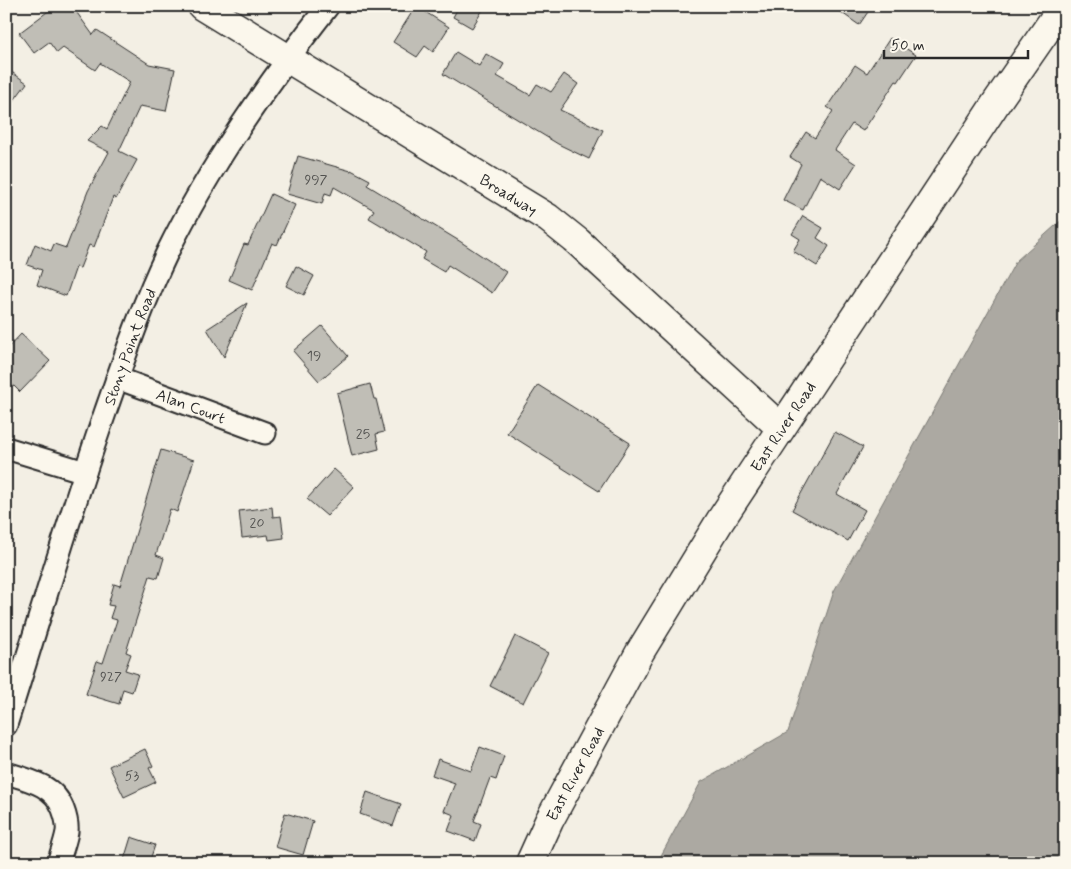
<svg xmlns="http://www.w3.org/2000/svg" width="1071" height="869" font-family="Mynerve,sans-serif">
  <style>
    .water { fill: #aca9a2; stroke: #787772 }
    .building { fill: #c0beb6; stroke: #2b2b2b }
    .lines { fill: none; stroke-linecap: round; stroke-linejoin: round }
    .minor-casing { stroke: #2b2b2b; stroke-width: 25 }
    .tertiary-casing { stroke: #2b2b2b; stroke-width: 31 }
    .secondary-casing { stroke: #2b2b2b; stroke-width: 31 }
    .minor { stroke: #fbf7ec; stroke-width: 21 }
    .tertiary { stroke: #fbf7ec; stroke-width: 28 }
    .secondary { stroke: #fbf7ec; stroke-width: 28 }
    .labels { text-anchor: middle; stroke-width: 4; stroke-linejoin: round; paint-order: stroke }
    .number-label { font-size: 14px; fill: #50504e }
    .street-label { font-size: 16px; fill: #2b2b2b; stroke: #fbf7ec }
  </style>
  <rect width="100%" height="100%" fill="#f3efe4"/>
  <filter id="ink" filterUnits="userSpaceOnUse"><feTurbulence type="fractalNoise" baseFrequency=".02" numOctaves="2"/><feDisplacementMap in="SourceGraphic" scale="10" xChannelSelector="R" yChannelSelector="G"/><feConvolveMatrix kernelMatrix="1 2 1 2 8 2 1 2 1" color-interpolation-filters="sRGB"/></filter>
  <g filter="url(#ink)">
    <path class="water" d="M 1065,217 L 1065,863 L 657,863 L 701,782 L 788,732 L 834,591 L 1016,261 Z"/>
    <path class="building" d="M 55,6 L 72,6 L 93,35 L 97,30 L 149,64 L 175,69 L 166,111 L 140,106 L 119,151 L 137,160 L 116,199 L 113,197 L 94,247 L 89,245 L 80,268 L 76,267 L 66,296 L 37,285 L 42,270 L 27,265 L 35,244 L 51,251 L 54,244 L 66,248 L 88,191 L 109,152 L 87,141 L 102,126 L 107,129 L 130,82 L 100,63 L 95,70 L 63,48 L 57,53 L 49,42 L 34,53 L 19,33 Z
      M 416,6 L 449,27 L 433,52 L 425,46 L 417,57 L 393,42 Z
      M 459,6 L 485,6 L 472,28 L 453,17 Z
      M 832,6 L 872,6 L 859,25 Z
      M 890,38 L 916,55 L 898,82 L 896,81 L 863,131 L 852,124 L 835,150 L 856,164 L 840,189 L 820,176 L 803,210 L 783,200 L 801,164 L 790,157 L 806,132 L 815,138 L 833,111 L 827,107 L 855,65 L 867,73 Z
      M 456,52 L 479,66 L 486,54 L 504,64 L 497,76 L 530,95 L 537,84 L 551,92 L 564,74 L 578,84 L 560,110 L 603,130 L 589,159 L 558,144 L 443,74 Z
      M 6,68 L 27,83 L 6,111 Z
      M 298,156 L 351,171 L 351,170 L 370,180 L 367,185 L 461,242 L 506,272 L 492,293 L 448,265 L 444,272 L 422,259 L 426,252 L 369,218 L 374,210 L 334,187 L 331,195 L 325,193 L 322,204 L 287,194 Z
      M 271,194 L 295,205 L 277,245 L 272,243 L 252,290 L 229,280 L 244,244 L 248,245 Z
      M 803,216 L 823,228 L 817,238 L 829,246 L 817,266 L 793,251 L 800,239 L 792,234 Z
      M 296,266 L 314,276 L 304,295 L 286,286 Z
      M 247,303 L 224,357 L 207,329 Z
      M 322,326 L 348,356 L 319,381 L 293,351 Z
      M 21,334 L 50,361 L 20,392 L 6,378 L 6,350 Z
      M 370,384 L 374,399 L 376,399 L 384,432 L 376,434 L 379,449 L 352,456 L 337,393 Z
      M 538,385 L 630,443 L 599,491 L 507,433 Z
      M 835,432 L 863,447 L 837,494 L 865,510 L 848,541 L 792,510 Z
      M 161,450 L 194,460 L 177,512 L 170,509 L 156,555 L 164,558 L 158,578 L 150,576 L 126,652 L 131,654 L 125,670 L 138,674 L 132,692 L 123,689 L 119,704 L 86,694 L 97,661 L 103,663 L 117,620 L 110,618 L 114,606 L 108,605 L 114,584 L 120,586 Z
      M 334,469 L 354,487 L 327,516 L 307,499 Z
      M 272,507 L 273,517 L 281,516 L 284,538 L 269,540 L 268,535 L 242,538 L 239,511 Z
      M 515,636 L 548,653 L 523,703 L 490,686 Z
      M 480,747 L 504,756 L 496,780 L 490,778 L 474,821 L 481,824 L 475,841 L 448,831 L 454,815 L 444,811 L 455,783 L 432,775 L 438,759 L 471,771 Z
      M 145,749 L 153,766 L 149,768 L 156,782 L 124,797 L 109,766 Z
      M 367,792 L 401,804 L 393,826 L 360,814 Z
      M 285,813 L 313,821 L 303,855 L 275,847 Z
      M 131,837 L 155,845 L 149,863 L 123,863 Z"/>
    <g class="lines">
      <g class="minor-casing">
        <g id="minor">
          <path id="s1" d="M 117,378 L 265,433"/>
          <path d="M 6,448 L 85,472"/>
          <path id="s2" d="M 6,725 C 39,621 69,516 105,413 C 124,359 142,305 167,253 C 210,165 268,83 328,6"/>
          <path d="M 6,773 C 29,780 54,785 63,809 C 66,817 68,824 67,832 C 65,843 61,853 58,863"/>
        </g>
      </g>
      <g class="tertiary-casing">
        <g id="tertiary">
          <path id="s3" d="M 202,6 L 548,218 L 578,242 L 781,428"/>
        </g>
      </g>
      <g class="secondary-casing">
        <g id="secondary">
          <path id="s4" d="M 530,863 L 549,821 L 640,652 L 720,521 L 998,100 L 1063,6"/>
        </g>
      </g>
      <use href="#minor" class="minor"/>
      <use href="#tertiary" class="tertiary"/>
      <use href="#secondary" class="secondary"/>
    </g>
  </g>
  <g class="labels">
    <g class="number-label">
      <text x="316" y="184">997</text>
      <text x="314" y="360">19</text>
      <text x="363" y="438">25</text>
      <text x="257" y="527">20</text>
      <text x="111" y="681">927</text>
      <text x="132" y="780">53</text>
    </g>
    <g class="street-label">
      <text dy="6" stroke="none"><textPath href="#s3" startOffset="360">Broadway</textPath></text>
      <text dy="6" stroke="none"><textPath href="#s2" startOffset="398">Stony Point Road</textPath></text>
      <text dy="6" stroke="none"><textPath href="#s1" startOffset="79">Alan Court</textPath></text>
      <text dy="6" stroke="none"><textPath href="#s4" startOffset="505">East River Road</textPath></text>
      <text dy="6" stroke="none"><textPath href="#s4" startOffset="100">East River Road</textPath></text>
    </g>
  </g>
  <rect width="1071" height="869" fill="none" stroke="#fbf7ec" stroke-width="25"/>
  <rect x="12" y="12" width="1046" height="844" fill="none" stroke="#2b2b2b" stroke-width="2" filter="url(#ink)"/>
  <path d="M884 50v8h144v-8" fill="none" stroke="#2b2b2b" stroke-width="2.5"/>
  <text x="891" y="50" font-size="15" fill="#2b2b2b" stroke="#fbf7ec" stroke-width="4" paint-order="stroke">50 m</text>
</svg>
